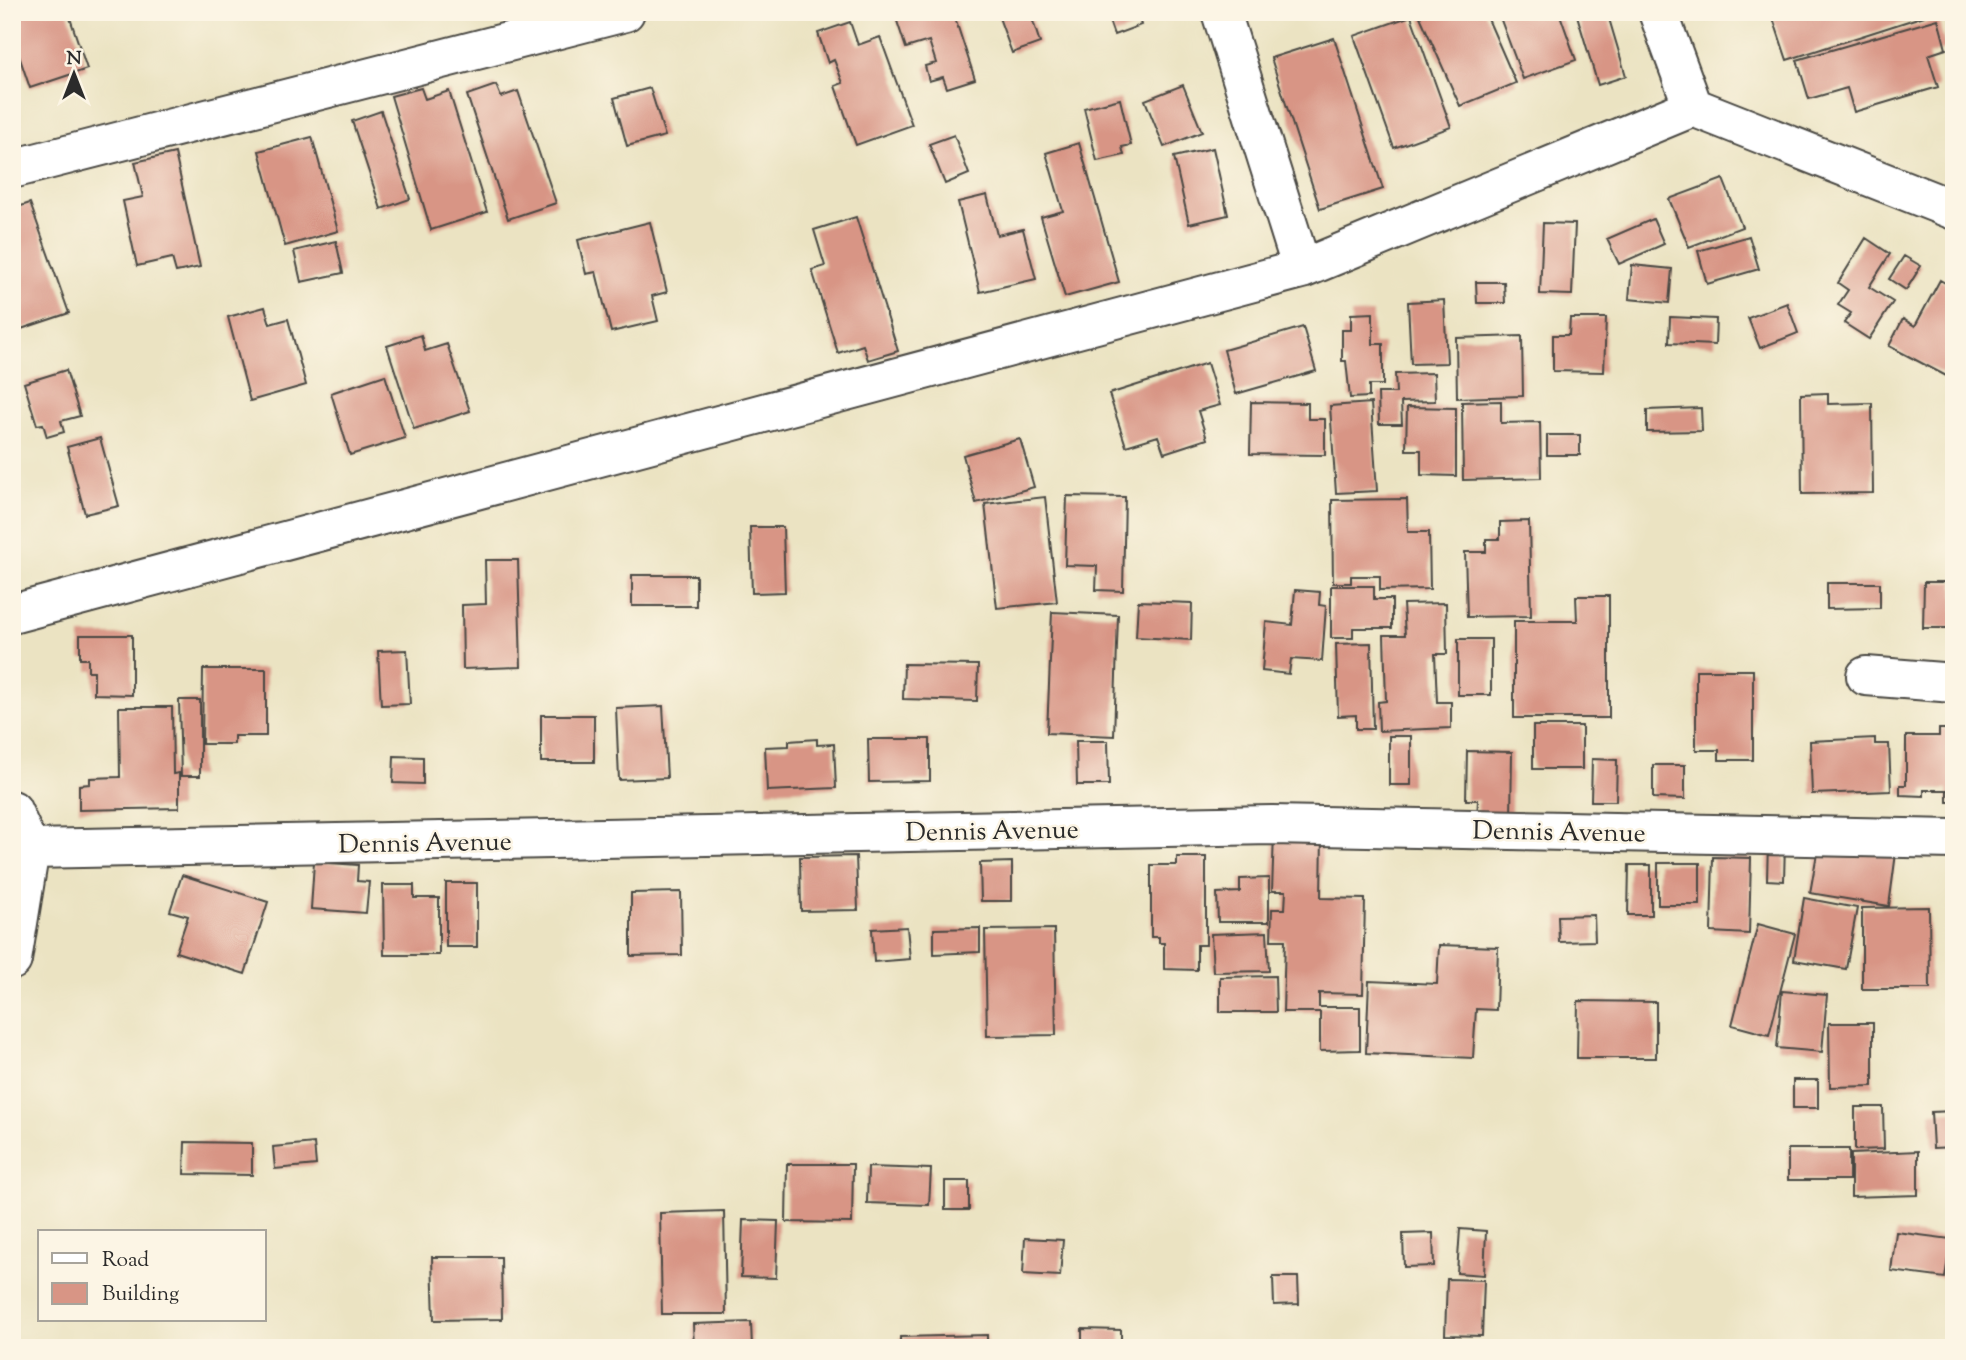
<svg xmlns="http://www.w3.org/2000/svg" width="1966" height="1360" font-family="'Sorts Mill Goudy',serif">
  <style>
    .building { fill: #d89585 }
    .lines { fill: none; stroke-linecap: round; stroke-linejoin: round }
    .minor-casing { stroke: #484742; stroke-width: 42 }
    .minor { stroke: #fff; stroke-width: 38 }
    .labels { text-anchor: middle; stroke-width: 5; stroke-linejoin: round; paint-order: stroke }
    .street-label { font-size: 26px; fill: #2b2b2b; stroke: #fcf5e5 }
  </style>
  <rect width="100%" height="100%" fill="#fcf5e5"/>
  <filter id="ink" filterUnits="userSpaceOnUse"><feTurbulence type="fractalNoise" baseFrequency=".0143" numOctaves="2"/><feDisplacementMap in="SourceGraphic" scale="14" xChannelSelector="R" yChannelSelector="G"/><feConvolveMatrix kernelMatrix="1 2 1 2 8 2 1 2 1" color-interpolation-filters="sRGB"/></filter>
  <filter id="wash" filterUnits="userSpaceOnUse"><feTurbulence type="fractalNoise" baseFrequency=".00686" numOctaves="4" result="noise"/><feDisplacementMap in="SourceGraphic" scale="28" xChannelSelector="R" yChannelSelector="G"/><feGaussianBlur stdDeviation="1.57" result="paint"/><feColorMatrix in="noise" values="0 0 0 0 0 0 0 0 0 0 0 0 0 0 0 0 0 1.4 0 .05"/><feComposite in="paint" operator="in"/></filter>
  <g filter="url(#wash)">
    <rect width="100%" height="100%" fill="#ebe3c2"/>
    <g id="blocks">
      <path class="building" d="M 12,12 L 68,12 L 87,69 L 30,88 L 12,35 Z
        M 894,12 L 953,12 L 975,79 L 947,88 L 943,77 L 929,81 L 925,66 L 936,63 L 929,41 L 906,48 Z
        M 997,12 L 1030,12 L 1040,43 L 1012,53 Z
        M 1106,12 L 1137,12 L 1141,25 L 1114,35 Z
        M 1418,12 L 1485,12 L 1516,83 L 1460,106 Z
        M 1498,12 L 1559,12 L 1576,60 L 1523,79 Z
        M 1576,12 L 1607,12 L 1626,76 L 1598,85 Z
        M 1771,12 L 1923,12 L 1924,16 L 1787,60 Z
        M 1411,16 L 1451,127 L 1394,148 L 1354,36 Z
        M 1938,19 L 1946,49 L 1928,55 L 1938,87 L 1854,112 L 1847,88 L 1809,99 L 1797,60 Z
        M 850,22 L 858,45 L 880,37 L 912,125 L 856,145 L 835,86 L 843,83 L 834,60 L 828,63 L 818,33 Z
        M 1334,38 L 1383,189 L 1320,209 L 1271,58 Z
        M 496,85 L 501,97 L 518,91 L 556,203 L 508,219 L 467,95 Z
        M 1183,85 L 1202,132 L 1164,147 L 1145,100 Z
        M 421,88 L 425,99 L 449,91 L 487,212 L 431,230 L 391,96 Z
        M 650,88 L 665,136 L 627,146 L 614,98 Z
        M 1120,99 L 1131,145 L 1122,147 L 1124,155 L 1097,161 L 1084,108 Z
        M 381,111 L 410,199 L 381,209 L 352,121 Z
        M 954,135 L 969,174 L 945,184 L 929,144 Z
        M 312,137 L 338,231 L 285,246 L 259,151 Z
        M 1079,143 L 1119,282 L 1065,297 L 1041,217 L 1063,211 L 1046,153 Z
        M 1213,148 L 1228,215 L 1189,224 L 1174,157 Z
        M 175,153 L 200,267 L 176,272 L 172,258 L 137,266 L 123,201 L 143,197 L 135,162 Z
        M 1723,179 L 1742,227 L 1689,247 L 1669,199 Z
        M 987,195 L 997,235 L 1023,229 L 1036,279 L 980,292 L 958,202 Z
        M 30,203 L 69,313 L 12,332 L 12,209 Z
        M 856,217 L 898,351 L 868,360 L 863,345 L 838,353 L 812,270 L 825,266 L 814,230 Z
        M 1653,219 L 1664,244 L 1619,264 L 1607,239 Z
        M 650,222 L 667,292 L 652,296 L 658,321 L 611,332 L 596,272 L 586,274 L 578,240 Z
        M 1543,223 L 1575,224 L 1572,295 L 1540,294 Z
        M 1749,236 L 1759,269 L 1707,284 L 1698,251 Z
        M 1866,238 L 1890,254 L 1869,287 L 1893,302 L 1869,339 L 1844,323 L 1851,313 L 1838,305 L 1848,290 L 1838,283 Z
        M 336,241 L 343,273 L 301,282 L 294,251 Z
        M 1904,256 L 1921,266 L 1906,290 L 1889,279 Z
        M 1632,265 L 1672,269 L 1669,303 L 1629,299 Z
        M 1940,280 L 1954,288 L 1954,380 L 1889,346 L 1903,319 L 1915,326 Z
        M 1476,282 L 1504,282 L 1505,303 L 1477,303 Z
        M 1444,300 L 1447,363 L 1411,364 L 1408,302 Z
        M 1787,303 L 1798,333 L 1760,348 L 1748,318 Z
        M 265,307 L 270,324 L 288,319 L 306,385 L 250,401 L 228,317 Z
        M 1373,313 L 1373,344 L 1383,344 L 1383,385 L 1369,385 L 1369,397 L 1350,398 L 1346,361 L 1342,361 L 1342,330 L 1351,330 L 1351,314 Z
        M 1670,317 L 1716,319 L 1715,345 L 1669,343 Z
        M 1570,318 L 1606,318 L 1604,372 L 1553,371 L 1553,335 L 1569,335 Z
        M 1303,327 L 1316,371 L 1236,394 L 1224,350 Z
        M 421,335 L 425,351 L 447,344 L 470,411 L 414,429 L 387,346 Z
        M 1522,336 L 1523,396 L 1457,398 L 1456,338 Z
        M 1207,363 L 1220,405 L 1198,411 L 1207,439 L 1164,453 L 1158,436 L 1126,446 L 1109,394 Z
        M 66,370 L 80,416 L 61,421 L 64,432 L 47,437 L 43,424 L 37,425 L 24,383 Z
        M 1434,373 L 1435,401 L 1401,402 L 1402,424 L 1379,424 L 1378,393 L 1396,393 L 1395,374 Z
        M 385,375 L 405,438 L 350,455 L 331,393 Z
        M 1828,393 L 1828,404 L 1872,403 L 1873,493 L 1802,494 L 1801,394 Z
        M 1501,401 L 1501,423 L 1540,422 L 1541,478 L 1463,480 L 1462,402 Z
        M 1251,402 L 1308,403 L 1308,419 L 1325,419 L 1325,455 L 1250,454 Z
        M 1371,403 L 1377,491 L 1336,493 L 1330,406 Z
        M 1407,407 L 1456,408 L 1456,476 L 1421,475 L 1421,450 L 1406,450 Z
        M 1701,408 L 1702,431 L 1647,432 L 1647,410 Z
        M 1547,435 L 1580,435 L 1580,455 L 1547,455 Z
        M 100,438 L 119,506 L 85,514 L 67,447 Z
        M 1020,439 L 1034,487 L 976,503 L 963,455 Z
        M 1067,496 L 1125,497 L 1123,591 L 1096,590 L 1097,566 L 1065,565 Z
        M 1045,497 L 1057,602 L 997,608 L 985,504 Z
        M 1407,499 L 1408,532 L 1429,532 L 1430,589 L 1380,590 L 1380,576 L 1351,576 L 1351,583 L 1333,583 L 1332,500 Z
        M 1529,521 L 1531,616 L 1467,617 L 1465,552 L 1486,552 L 1486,539 L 1500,539 L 1500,522 Z
        M 750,527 L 783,527 L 785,592 L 752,593 Z
        M 485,560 L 518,560 L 521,667 L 463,669 L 462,605 L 486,604 Z
        M 632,575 L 696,575 L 696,606 L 632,606 Z
        M 1924,582 L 1954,582 L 1954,628 L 1923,628 Z
        M 1827,583 L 1880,583 L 1880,608 L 1827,609 Z
        M 1331,586 L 1374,586 L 1374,599 L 1392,599 L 1392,628 L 1353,628 L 1353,638 L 1331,638 Z
        M 1295,590 L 1320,592 L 1319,605 L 1326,606 L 1322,661 L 1291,659 L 1289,674 L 1262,671 L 1266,622 L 1292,625 Z
        M 1576,596 L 1609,596 L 1609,718 L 1514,718 L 1514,621 L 1577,621 Z
        M 1138,601 L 1192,603 L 1191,640 L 1136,637 Z
        M 1446,603 L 1447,654 L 1435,654 L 1437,702 L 1451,702 L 1451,728 L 1379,731 L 1378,702 L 1386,701 L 1384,635 L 1405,635 L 1403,604 Z
        M 1052,612 L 1118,615 L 1114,736 L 1047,733 Z
        M 80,635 L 132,635 L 132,695 L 94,694 L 94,671 L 88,671 L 88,659 L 80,659 Z
        M 1458,639 L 1491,639 L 1491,695 L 1458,695 Z
        M 1371,643 L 1373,729 L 1356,729 L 1356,715 L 1338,716 L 1336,644 Z
        M 407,650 L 410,704 L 381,705 L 378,651 Z
        M 904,664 L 978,665 L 977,701 L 903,699 Z
        M 203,669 L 266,669 L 266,736 L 234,736 L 234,744 L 202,744 Z
        M 1696,670 L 1753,670 L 1753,760 L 1719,760 L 1719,750 L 1696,750 Z
        M 179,700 L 200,700 L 200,776 L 181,776 Z
        M 663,706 L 667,778 L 619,780 L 616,708 Z
        M 119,707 L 172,707 L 173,774 L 179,773 L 179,808 L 79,810 L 79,785 L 90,784 L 90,778 L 120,777 Z
        M 541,715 L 594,715 L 594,762 L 541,762 Z
        M 1533,726 L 1582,726 L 1582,769 L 1533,769 Z
        M 1939,729 L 1954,729 L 1954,802 L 1947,802 L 1947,790 L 1924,790 L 1924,796 L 1900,795 L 1900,785 L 1906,785 L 1906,736 L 1939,736 Z
        M 1389,736 L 1411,736 L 1411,785 L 1389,785 Z
        M 1875,738 L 1875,744 L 1889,744 L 1891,791 L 1812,794 L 1810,741 Z
        M 817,739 L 817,745 L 834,744 L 836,788 L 767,791 L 765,747 L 789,746 L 789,741 Z
        M 868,739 L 930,739 L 930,781 L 869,782 Z
        M 1076,741 L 1108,741 L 1109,785 L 1077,785 Z
        M 1467,751 L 1512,752 L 1511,819 L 1477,818 L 1478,800 L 1466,800 Z
        M 394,756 L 423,757 L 423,784 L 393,783 Z
        M 1592,759 L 1617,760 L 1616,801 L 1591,801 Z
        M 1653,765 L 1685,765 L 1685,799 L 1653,798 Z
        M 1822,825 L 1898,838 L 1889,906 L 1810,893 Z
        M 1274,834 L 1322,835 L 1321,898 L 1365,899 L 1363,994 L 1319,993 L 1319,1007 L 1360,1007 L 1360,1050 L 1320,1051 L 1320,1012 L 1283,1012 L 1285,940 L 1271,940 L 1272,909 L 1285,909 L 1286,891 L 1272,891 Z
        M 1768,842 L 1785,842 L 1784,881 L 1767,880 Z
        M 856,856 L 858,910 L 801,911 L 800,857 Z
        M 1177,857 L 1206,857 L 1206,945 L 1197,945 L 1197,970 L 1164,969 L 1164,943 L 1159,943 L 1159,937 L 1151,937 L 1151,865 L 1177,865 Z
        M 1713,857 L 1751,858 L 1749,934 L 1711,932 Z
        M 314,862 L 358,865 L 357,881 L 369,882 L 366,913 L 311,909 Z
        M 1012,862 L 1012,901 L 981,901 L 980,863 Z
        M 1658,863 L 1700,863 L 1700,905 L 1658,905 Z
        M 1629,865 L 1651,865 L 1651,915 L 1628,915 Z
        M 182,875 L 268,902 L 245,974 L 176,952 L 188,916 L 170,911 Z
        M 1269,878 L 1269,922 L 1218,922 L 1217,893 L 1240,892 L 1240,879 Z
        M 446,883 L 477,883 L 477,947 L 446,947 Z
        M 383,885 L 414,885 L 414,898 L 439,898 L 439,955 L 384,955 Z
        M 681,892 L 682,955 L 631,956 L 631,893 Z
        M 1804,898 L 1857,908 L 1846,969 L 1794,960 Z
        M 1929,907 L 1930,989 L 1862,989 L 1862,908 Z
        M 1594,915 L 1595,941 L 1559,942 L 1558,916 Z
        M 1758,924 L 1795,934 L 1769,1035 L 1732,1025 Z
        M 907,927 L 910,959 L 874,962 L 872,929 Z
        M 980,928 L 980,952 L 934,954 L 934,929 Z
        M 1054,929 L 1056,1035 L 987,1036 L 985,930 Z
        M 1267,932 L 1269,971 L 1213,972 L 1211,934 Z
        M 1439,945 L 1498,947 L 1496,1010 L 1476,1009 L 1473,1058 L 1366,1053 L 1369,981 L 1437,984 Z
        M 1275,976 L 1276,1012 L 1220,1012 L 1220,977 Z
        M 1782,991 L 1827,995 L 1822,1052 L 1777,1048 Z
        M 1578,1001 L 1656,1002 L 1656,1058 L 1577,1058 Z
        M 1829,1023 L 1873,1023 L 1873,1086 L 1830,1087 Z
        M 1793,1080 L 1818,1080 L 1818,1108 L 1793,1108 Z
        M 1855,1107 L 1883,1107 L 1884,1149 L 1855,1150 Z
        M 1954,1111 L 1954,1147 L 1933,1148 L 1931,1112 Z
        M 185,1142 L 252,1143 L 252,1175 L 184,1174 Z
        M 314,1143 L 316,1165 L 275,1169 L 273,1147 Z
        M 1788,1149 L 1849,1149 L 1849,1180 L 1788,1180 Z
        M 1918,1151 L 1918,1195 L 1851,1197 L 1851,1154 Z
        M 787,1164 L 853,1164 L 852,1223 L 786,1222 Z
        M 868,1167 L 931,1169 L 929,1205 L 867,1203 Z
        M 945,1181 L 969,1181 L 969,1210 L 945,1210 Z
        M 724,1211 L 726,1314 L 662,1314 L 660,1213 Z
        M 743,1220 L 778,1221 L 776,1278 L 741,1277 Z
        M 1460,1229 L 1486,1231 L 1484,1275 L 1457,1273 Z
        M 1896,1232 L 1951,1239 L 1945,1278 L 1891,1271 Z
        M 1433,1233 L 1434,1266 L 1404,1267 L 1403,1234 Z
        M 1025,1238 L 1063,1240 L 1060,1276 L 1023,1274 Z
        M 432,1257 L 501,1257 L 502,1319 L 434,1320 Z
        M 1273,1277 L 1298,1277 L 1299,1304 L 1274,1305 Z
        M 1447,1279 L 1484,1280 L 1482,1336 L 1445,1335 Z
        M 751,1322 L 752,1348 L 694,1348 L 693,1324 Z
        M 1082,1329 L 1121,1330 L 1121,1348 L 1082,1348 Z
        M 987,1335 L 987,1348 L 900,1348 L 900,1337 Z"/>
    </g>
  </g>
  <g filter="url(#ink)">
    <use href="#blocks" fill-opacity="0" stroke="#484742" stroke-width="2"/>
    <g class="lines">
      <g class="minor-casing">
        <path id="minor" d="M 1221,12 L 1302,269
          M 1658,12 L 1693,107
          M 12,169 L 625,12
          M 12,614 L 1302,269 L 1693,107 L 1954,210
          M 1866,676 L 1954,683
          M 12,810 L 30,849 L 12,960
          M 30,849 L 1272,825 L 1954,839"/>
      </g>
      <use href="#minor" class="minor"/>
    </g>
  </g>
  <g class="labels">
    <g class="street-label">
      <text transform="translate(992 830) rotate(-1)" y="9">Dennis Avenue</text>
      <text transform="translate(1559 831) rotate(1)" y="9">Dennis Avenue</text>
      <text transform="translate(425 842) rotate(-1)" y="9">Dennis Avenue</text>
    </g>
  </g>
  <rect width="1966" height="1360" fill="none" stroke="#fcf5e5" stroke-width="42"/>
  <rect x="38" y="1230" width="228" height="91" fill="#fcf5e5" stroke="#a8a49b" stroke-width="2"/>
  <rect x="52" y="1253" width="35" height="10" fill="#ffffff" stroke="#a8a49b" stroke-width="2"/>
  <text x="102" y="1266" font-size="21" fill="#2b2b2b">Road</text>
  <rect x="52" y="1283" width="35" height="21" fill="#d89585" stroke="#a8a49b" stroke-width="2"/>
  <text x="102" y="1300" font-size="21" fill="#2b2b2b">Building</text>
  <g transform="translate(74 74)" stroke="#fcf5e5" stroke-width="5" paint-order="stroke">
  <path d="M0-5L12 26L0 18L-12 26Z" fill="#2b2b2b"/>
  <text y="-10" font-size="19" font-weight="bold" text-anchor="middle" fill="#2b2b2b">N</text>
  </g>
</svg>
